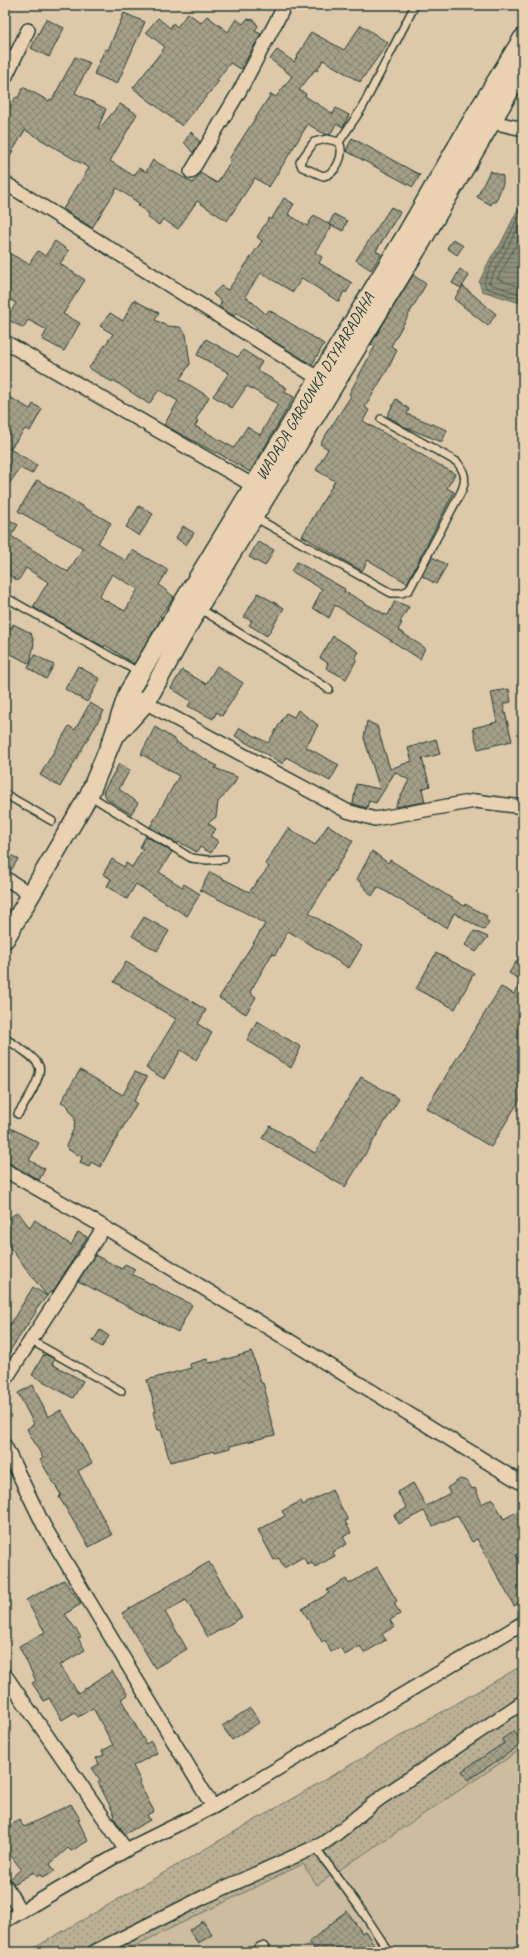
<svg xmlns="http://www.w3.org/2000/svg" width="528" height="1957" font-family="Caveat,sans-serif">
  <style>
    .built { fill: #cdbca0 }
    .green { fill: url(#green-dots); stroke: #6d7664 }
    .water { fill: url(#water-rules); stroke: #626e5e }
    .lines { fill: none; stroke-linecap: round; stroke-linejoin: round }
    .shore { stroke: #4c5e50; stroke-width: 1 }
    .building { fill: url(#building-cross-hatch); stroke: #1f3d34; fill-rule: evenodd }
    .service-casing { stroke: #1f3d34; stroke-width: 10 }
    .minor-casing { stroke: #1f3d34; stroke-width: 16 }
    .secondary-casing { stroke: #1f3d34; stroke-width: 21 }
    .service { stroke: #ead1b2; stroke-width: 7 }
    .minor { stroke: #ead1b2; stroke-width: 13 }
    .secondary { stroke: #ead1b2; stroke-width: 18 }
    .labels { text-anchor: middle; stroke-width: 3; stroke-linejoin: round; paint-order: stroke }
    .street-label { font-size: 16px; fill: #1f3d34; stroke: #ead1b2 }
  </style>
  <defs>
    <pattern id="green-dots" width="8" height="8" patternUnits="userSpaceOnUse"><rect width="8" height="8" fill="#bbaf94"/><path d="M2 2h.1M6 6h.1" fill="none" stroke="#97907a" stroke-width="1.8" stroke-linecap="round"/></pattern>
    <pattern id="water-rules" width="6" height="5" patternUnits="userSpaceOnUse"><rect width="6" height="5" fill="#8f8f7a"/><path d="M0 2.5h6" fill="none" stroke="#747665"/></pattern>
    <pattern id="building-cross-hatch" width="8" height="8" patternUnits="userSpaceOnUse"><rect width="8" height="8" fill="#a59f88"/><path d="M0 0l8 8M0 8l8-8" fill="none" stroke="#868370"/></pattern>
  </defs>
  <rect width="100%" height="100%" fill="#dec8aa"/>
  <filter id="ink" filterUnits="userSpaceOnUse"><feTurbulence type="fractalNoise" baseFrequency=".025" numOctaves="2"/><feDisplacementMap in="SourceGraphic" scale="8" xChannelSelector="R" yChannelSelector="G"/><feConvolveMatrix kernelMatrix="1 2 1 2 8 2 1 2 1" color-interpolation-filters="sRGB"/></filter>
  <g filter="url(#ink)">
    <path class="built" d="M 523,1748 L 523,1952 L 122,1952 L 303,1864 L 317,1884 Z"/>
    <path class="green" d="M 523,1665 L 523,1748 L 317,1885 L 303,1864 L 122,1952 L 27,1952 Z"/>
    <path class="water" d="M 523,206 L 523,304 L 482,291 L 479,282 L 491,257 L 500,245 L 517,211 Z"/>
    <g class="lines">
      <path class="shore" d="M 523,211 L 520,214 L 504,246 L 494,259 L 484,282 L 486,288 L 523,300
        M 523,218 L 489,282 L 490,284 L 523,295
        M 523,232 L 497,279 L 523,288"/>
    </g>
    <path class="building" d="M 124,13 L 145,22 L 117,84 L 94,74 L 105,49 L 108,50 Z
      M 188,13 L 201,23 L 207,16 L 228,32 L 236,19 L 243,24 L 247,19 L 254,20 L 258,26 L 255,31 L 261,34 L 241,69 L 230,63 L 217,80 L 219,81 L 182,126 L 133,88 L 165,47 L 146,32 L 158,18 L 170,28 L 173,23 L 177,27 Z
      M 46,19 L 64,28 L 49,57 L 31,48 Z
      M 361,25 L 388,43 L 360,82 L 323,60 L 317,71 L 315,70 L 299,90 L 306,94 L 305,96 L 333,114 L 336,108 L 349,115 L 343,127 L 336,124 L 330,135 L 324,134 L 308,124 L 269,187 L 255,178 L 227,221 L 197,201 L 178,229 L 163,219 L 159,225 L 147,217 L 149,214 L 138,206 L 140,204 L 117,188 L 92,228 L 63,209 L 89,168 L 25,130 L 5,164 L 5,115 L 16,97 L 18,98 L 23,87 L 49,101 L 50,99 L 52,100 L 75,57 L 90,63 L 75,93 L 106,109 L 98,128 L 99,129 L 120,104 L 137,114 L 110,161 L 134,176 L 139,168 L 146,172 L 153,160 L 193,183 L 200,173 L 217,183 L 231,161 L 229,159 L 271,94 L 276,97 L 292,76 L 270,59 L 277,50 L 294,62 L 311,32 L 344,50 Z
      M 191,132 L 200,142 L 193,153 L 184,142 Z
      M 352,138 L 420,175 L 413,187 L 346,151 Z
      M 490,171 L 503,176 L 503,184 L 495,203 L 493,201 L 491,205 L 477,197 Z
      M 284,198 L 294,204 L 288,214 L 307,226 L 314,215 L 332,226 L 315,252 L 322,257 L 319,263 L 352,283 L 346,293 L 344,291 L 339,302 L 302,278 L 293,292 L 261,273 L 245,296 L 266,314 L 269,310 L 324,344 L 312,365 L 256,330 L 257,328 L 236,312 L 234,316 L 219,307 L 222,302 L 213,294 L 221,286 L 228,290 L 262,241 L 257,237 L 269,218 L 271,220 Z
      M 391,207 L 400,212 L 376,251 L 381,254 L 371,270 L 356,260 Z
      M 334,214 L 347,221 L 343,231 L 329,224 Z
      M 453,239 L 463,246 L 457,255 L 447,248 Z
      M 55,241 L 69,251 L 60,264 L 85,280 L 63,314 L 80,323 L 64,351 L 42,339 L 47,330 L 28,320 L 23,328 L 7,319 L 16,303 L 5,297 L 5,251 L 29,264 L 38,251 L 45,256 Z
      M 460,269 L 469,276 L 461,288 L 452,283 Z
      M 413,275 L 426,284 L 391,346 L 397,350 L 389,367 L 365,407 L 369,410 L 363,421 L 455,474 L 447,488 L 454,492 L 407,583 L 368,560 L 362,571 L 302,536 L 335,481 L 316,470 L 328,449 L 320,444 L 351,396 L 349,394 L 375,346 L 371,344 Z
      M 463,286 L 496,314 L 488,326 L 454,299 Z
      M 134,300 L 159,313 L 155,320 L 167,326 L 180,327 L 186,334 L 190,364 L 180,379 L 209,397 L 196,419 L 198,421 L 195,426 L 234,448 L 247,427 L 260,435 L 278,404 L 247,386 L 232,408 L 213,396 L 229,373 L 197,355 L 206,339 L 238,357 L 243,350 L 262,362 L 257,370 L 287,388 L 284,392 L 294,397 L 250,472 L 216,452 L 216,453 L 164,425 L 178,401 L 159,390 L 149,404 L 113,380 L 112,382 L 89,368 L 113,334 L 100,326 L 110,313 L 123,321 Z
      M 11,398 L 30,409 L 33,404 L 42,409 L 30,431 L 25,429 L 10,449 L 37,465 L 32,474 L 20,468 L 5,490 L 5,409 Z
      M 396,399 L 409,409 L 407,414 L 447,430 L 442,442 L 405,427 L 387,416 Z
      M 37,480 L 111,523 L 98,543 L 126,561 L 132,550 L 168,570 L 159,585 L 174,597 L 160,616 L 162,617 L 134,664 L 105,645 L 104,647 L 33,607 L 48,582 L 26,568 L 18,581 L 5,572 L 5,517 L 18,525 L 11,536 L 68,572 L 83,548 L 18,511 ZM 112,574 L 138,589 L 125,611 L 99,597 Z
      M 139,506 L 153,514 L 139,536 L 126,527 Z
      M 183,526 L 194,533 L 186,545 L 176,538 Z
      M 258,542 L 274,550 L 265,566 L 249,557 Z
      M 432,557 L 447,565 L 436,584 L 422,576 Z
      M 297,562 L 345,589 L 344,591 L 386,615 L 388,615 L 395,601 L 409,607 L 400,622 L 402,623 L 398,630 L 425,648 L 420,659 L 335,605 L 329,618 L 313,608 L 322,589 L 291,571 Z
      M 258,593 L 284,608 L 267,636 L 249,625 L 252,621 L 244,617 Z
      M 5,624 L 12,628 L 13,624 L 31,633 L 34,643 L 30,664 L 35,655 L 54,665 L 46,679 L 28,668 L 30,664 L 5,651 Z
      M 333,636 L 359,652 L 355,658 L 357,659 L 346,679 L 326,668 L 328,663 L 320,658 Z
      M 78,666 L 100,679 L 87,702 L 65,689 Z
      M 217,666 L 243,683 L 222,716 L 217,712 L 213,719 L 188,706 L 191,701 L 171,688 L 182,670 L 206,684 Z
      M 509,689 L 511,702 L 503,704 L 512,741 L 478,749 L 473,728 L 497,722 L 491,692 Z
      M 90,703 L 104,711 L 60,787 L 40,775 L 69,726 L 75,730 Z
      M 298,710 L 318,725 L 306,747 L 339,765 L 330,781 L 286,757 L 283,764 L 235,736 L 240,728 L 268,743 L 286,713 L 294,717 Z
      M 367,721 L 377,726 L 390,769 L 412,761 L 408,748 L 436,739 L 440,754 L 422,759 L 430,786 L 422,789 L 425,802 L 395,807 L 409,780 L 395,772 L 376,803 L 369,801 L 367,808 L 353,804 L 356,784 L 380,789 L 364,738 Z
      M 155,727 L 177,741 L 176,742 L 217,766 L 215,768 L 237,777 L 234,784 L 218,802 L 216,817 L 208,823 L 216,829 L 210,836 L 218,841 L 211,853 L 200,847 L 197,852 L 179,842 L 178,844 L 150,827 L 179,776 L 141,754 Z
      M 119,764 L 130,770 L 119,789 L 138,803 L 131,814 L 107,799 L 103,792 Z
      M 328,825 L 353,841 L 309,913 L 362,946 L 349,968 L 288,931 L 275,955 L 272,954 L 250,992 L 256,997 L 246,1014 L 219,998 L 265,924 L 244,912 L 200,890 L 210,872 L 249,892 L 269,867 L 265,864 L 288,828 L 315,845 Z
      M 146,836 L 172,852 L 159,872 L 182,887 L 184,884 L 200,894 L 187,916 L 136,884 L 127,899 L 107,886 L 111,879 L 103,874 L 112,859 L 124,867 L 126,863 L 132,867 L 143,849 L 140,847 Z
      M 372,851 L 388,863 L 390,860 L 464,906 L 465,904 L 487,916 L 485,919 L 489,922 L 484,930 L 454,913 L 447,928 L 378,887 L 372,896 L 357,879 Z
      M 5,852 L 18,859 L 10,872 L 5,870 Z
      M 144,917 L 169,931 L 157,951 L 132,936 Z
      M 474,931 L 488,937 L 476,952 L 465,945 Z
      M 523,951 L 523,1094 L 491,1147 L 426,1108 L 501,987 L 514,994 L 521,980 L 509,973 Z
      M 436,953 L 474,973 L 455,1009 L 416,989 Z
      M 126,962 L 206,1010 L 198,1024 L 212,1033 L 196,1060 L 181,1050 L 164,1079 L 146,1068 L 176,1019 L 114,982 Z
      M 257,1021 L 301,1047 L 291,1068 L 247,1040 Z
      M 80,1070 L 123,1095 L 135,1072 L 147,1077 L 134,1101 L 137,1103 L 100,1167 L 91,1162 L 89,1167 L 80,1163 L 82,1157 L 69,1150 L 66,1146 L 74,1128 L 75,1119 L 67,1105 L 61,1102 Z
      M 361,1077 L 399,1099 L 345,1187 L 262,1138 L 270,1126 L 315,1153 Z
      M 5,1125 L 39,1143 L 29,1160 L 45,1169 L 39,1180 L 5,1161 Z
      M 18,1212 L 30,1228 L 35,1220 L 71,1245 L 78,1232 L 87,1237 L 52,1293 L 50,1292 L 47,1296 L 5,1241 L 5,1221 Z
      M 95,1255 L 122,1269 L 125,1264 L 135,1269 L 132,1274 L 192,1305 L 178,1332 L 78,1281 Z
      M 33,1287 L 47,1296 L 35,1311 L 36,1312 L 5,1358 L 5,1323 L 9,1326 Z
      M 100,1330 L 109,1336 L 102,1347 L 93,1341 Z
      M 252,1352 L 261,1383 L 263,1383 L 268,1401 L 266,1402 L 275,1435 L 230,1446 L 230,1448 L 215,1452 L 214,1451 L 170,1462 L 161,1430 L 158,1430 L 153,1412 L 156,1411 L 147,1380 L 191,1368 L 190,1364 L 207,1359 L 208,1363 L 216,1362 Z
      M 44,1354 L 55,1359 L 52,1364 L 83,1381 L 73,1398 L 32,1375 Z
      M 33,1385 L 48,1417 L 61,1410 L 92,1463 L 78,1471 L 112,1535 L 89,1547 L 59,1497 L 61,1495 L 40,1460 L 43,1458 L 27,1429 L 34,1424 L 18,1393 Z
      M 460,1479 L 467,1481 L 472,1489 L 475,1488 L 482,1504 L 492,1498 L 504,1519 L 523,1508 L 523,1551 L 516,1555 L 523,1567 L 523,1601 L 514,1606 L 477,1539 L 472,1542 L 457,1515 L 433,1526 L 424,1511 L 399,1524 L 394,1515 L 407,1508 L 397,1492 L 413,1483 L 426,1506 L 450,1493 L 447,1488 Z
      M 332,1490 L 348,1520 L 345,1521 L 351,1533 L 343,1537 L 347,1544 L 333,1552 L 335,1556 L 315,1567 L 312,1563 L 308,1565 L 303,1557 L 284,1568 L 279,1558 L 274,1560 L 258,1530 L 285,1516 L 282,1511 L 301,1501 L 303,1505 Z
      M 209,1562 L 242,1617 L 208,1637 L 186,1600 L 165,1612 L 187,1649 L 155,1668 L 122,1613 Z
      M 377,1567 L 397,1601 L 394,1603 L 400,1614 L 390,1620 L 394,1627 L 382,1634 L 386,1640 L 364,1653 L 360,1646 L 345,1655 L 340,1647 L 331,1652 L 325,1640 L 322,1642 L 302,1609 L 329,1593 L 327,1590 L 346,1579 L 349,1584 Z
      M 64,1580 L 81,1604 L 65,1614 L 81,1637 L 78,1638 L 85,1650 L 60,1665 L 78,1693 L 112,1671 L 128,1695 L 121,1699 L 146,1744 L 151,1741 L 157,1753 L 133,1766 L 141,1782 L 139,1783 L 154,1811 L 147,1815 L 150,1820 L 125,1834 L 113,1817 L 115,1816 L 98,1782 L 101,1781 L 92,1768 L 99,1764 L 96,1758 L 104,1755 L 102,1751 L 113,1745 L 93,1708 L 78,1717 L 75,1712 L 62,1720 L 49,1698 L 44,1701 L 32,1683 L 36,1681 L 19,1646 L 45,1632 L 26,1600 Z
      M 250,1708 L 260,1722 L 232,1740 L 222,1726 Z
      M 514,1731 L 522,1744 L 468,1780 L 462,1771 L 504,1743 L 502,1739 Z
      M 71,1804 L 80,1819 L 78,1820 L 88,1841 L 71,1851 L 68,1848 L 50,1864 L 55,1871 L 43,1877 L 40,1874 L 37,1876 L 34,1872 L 14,1884 L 10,1879 L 21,1869 L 5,1848 L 5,1828 L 19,1820 L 24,1827 Z
      M 347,1911 L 362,1933 L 365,1931 L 379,1952 L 316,1952 L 309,1942 Z
      M 203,1921 L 212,1935 L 198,1943 L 189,1930 Z"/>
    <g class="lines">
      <g class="service-casing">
        <path id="service" d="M 339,142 C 345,154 337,174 323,176 L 302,167 L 300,162 L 314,142 L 327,139 L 339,142 L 362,108 L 415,5
          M 254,517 L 391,593 L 402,593 L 409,590 L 461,492 C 467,479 465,472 457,462 L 381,419
          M 5,597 L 140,673
          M 199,608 L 329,689
          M 5,794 L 52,821
          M 89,795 L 191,858 L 207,860 L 224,859
          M 5,1038 C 15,1046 33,1054 39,1066 C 43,1077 24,1105 18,1114
          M 30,1340 L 121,1391
          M 522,1771 L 523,1773
          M 315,1847 L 362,1911 L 389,1952"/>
      </g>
      <g class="minor-casing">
        <path id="minor" d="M 5,78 L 28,30
          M 485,118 L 492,122 L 523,129
          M 191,172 L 239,92 L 285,5
          M 5,183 L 326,383
          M 5,342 L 261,490
          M 128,693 L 347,811 L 375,819 L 475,801 L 523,807
          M 5,878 L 32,895
          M 5,1170 L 104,1227 L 523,1484
          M 5,1380 L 104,1227
          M 5,1446 L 44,1526 L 213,1807
          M 5,1675 L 126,1850
          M 5,1885 L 20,1911
          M 5,1921 L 126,1850 L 213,1807 L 523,1623
          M 94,1952 L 204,1897 L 322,1844 C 344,1830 361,1812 382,1797 L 523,1702
          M 258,1952 L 262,1949"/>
      </g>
      <g class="secondary-casing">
        <path id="secondary" d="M 118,733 L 146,702 L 198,608 L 420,244 L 523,68
          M 5,939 L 89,795 L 113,738 L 128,693 L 406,235 L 476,114 L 523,38"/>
      </g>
      <use href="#service" class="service"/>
      <use href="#minor" class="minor"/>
      <use href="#secondary" class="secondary"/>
    </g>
  </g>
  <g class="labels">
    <g class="street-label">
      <text transform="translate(314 386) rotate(-59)" y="6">WADADA GAROONKA DIYAARADAHA</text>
    </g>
  </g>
  <rect width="528" height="1957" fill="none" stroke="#ead1b2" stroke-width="20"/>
  <rect x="10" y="10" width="508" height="1937" fill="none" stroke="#1f3d34" stroke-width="1.5" filter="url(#ink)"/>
</svg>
